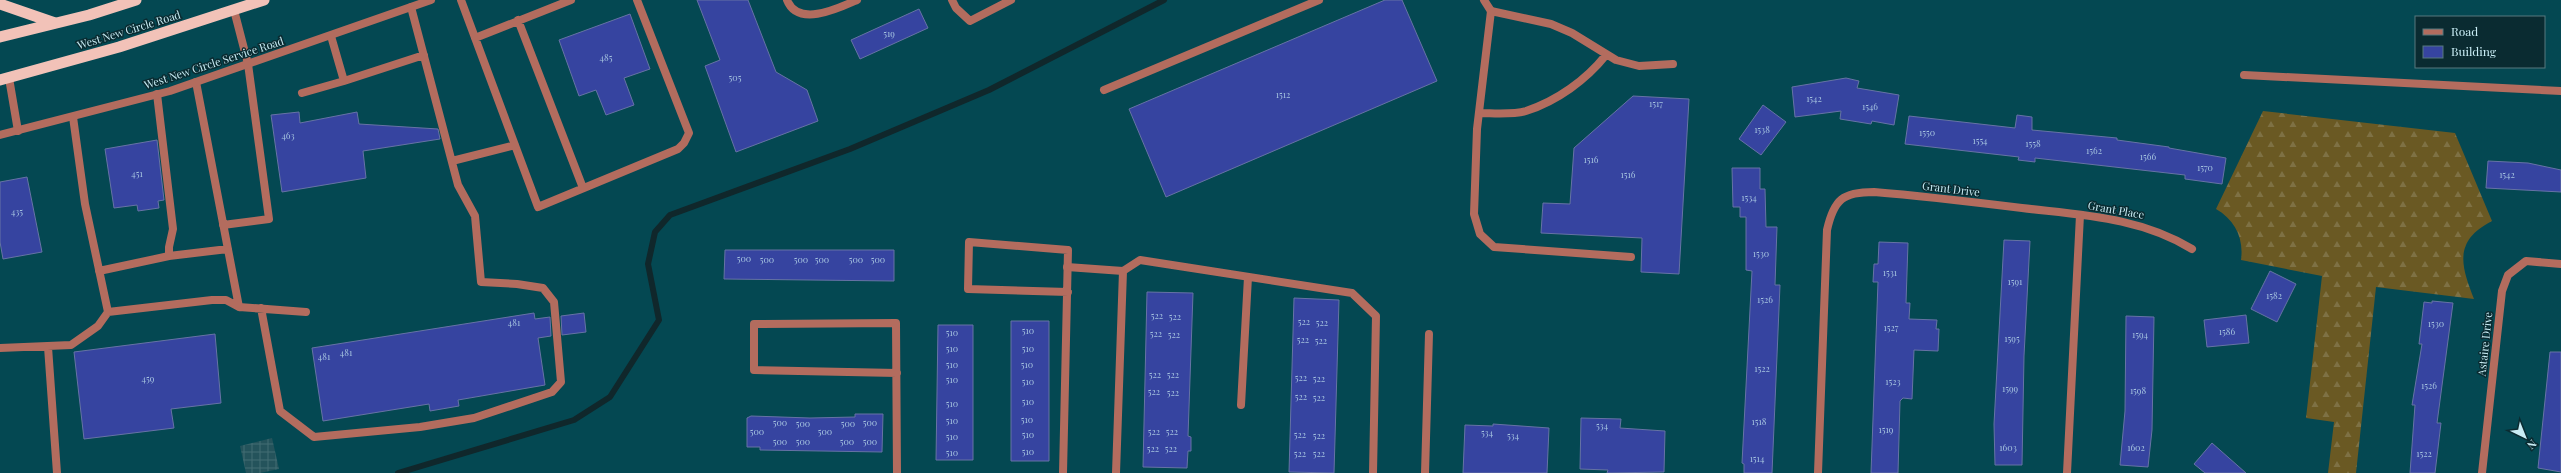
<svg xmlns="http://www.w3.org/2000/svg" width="2561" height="473" font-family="'Playfair Display',serif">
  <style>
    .industrial { fill: url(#industrial-grid) }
    .forest { fill: url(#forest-firs) }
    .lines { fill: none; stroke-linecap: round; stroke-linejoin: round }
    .stream { stroke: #10272b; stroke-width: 6 }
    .building { fill: #3644a0; stroke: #6673a5 }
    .service { stroke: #b36c5e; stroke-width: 8 }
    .minor { stroke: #b36c5e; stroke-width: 8 }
    .trunk { stroke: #f2c2b8; stroke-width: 11 }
    .labels { text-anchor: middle; stroke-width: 3; stroke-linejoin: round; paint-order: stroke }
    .number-label { font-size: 9px; fill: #a4c2df }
    .street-label { font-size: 11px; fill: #c8ecf4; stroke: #0a2b31 }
  </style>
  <defs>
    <pattern id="industrial-grid" width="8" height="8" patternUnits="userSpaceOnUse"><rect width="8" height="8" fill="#24535b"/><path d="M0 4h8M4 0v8" fill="none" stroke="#426c73"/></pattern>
    <pattern id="forest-firs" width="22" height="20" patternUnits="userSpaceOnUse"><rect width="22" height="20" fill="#6a5923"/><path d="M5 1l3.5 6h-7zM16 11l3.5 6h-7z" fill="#7e7144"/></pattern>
  </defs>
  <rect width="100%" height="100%" fill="#044852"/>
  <path class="industrial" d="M 272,438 L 279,469 L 260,473 L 246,473 L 240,446 Z"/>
  <path class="forest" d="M 2263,111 L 2455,133 L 2492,221 C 2453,241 2461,266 2474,299 L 2376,287 L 2356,473 L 2328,473 L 2334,422 L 2306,418 L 2322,276 L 2241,260 C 2244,238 2235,220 2216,209 Z"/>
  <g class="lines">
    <path class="stream" d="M 398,473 L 574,420 L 610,397 L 659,320 L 648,264 L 655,232 L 670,215 L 850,149 L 989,90 L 1164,0"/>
  </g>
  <path class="building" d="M 697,0 L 748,0 L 776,72 L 807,90 L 818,121 L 736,152 L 705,66 L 720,60 Z
    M 1385,0 L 1402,0 L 1437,81 L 1166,197 L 1129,109 Z
    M 919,9 L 928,28 L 860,59 L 851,40 Z
    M 630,14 L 650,69 L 624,78 L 634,105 L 606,115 L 596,90 L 579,96 L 559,40 Z
    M 1846,78 L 1859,81 L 1857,88 L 1899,95 L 1894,125 L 1872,121 L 1871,124 L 1840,119 L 1841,111 L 1795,117 L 1792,87 Z
    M 1633,96 L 1689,99 L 1679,274 L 1641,272 L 1642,238 L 1541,233 L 1543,203 L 1570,204 L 1574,148 Z
    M 1763,105 L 1786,122 L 1761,155 L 1739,139 Z
    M 299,112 L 300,123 L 357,112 L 359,124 L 438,129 L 440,139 L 363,151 L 366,178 L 282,192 L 271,115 Z
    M 2017,115 L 2032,117 L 2032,130 L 2117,138 L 2117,140 L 2169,147 L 2169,148 L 2226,158 L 2222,184 L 2185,179 L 2185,175 L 2035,158 L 2035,162 L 2018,160 L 2019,157 L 1905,144 L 1909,116 L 2015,128 Z
    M 157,140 L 164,200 L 158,201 L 159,208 L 138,211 L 137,205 L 114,208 L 105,149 Z
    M 2488,161 L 2528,163 L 2561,170 L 2561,192 L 2486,188 Z
    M 1732,168 L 1760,168 L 1760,189 L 1765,189 L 1766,227 L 1777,227 L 1775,285 L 1780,285 L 1772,473 L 1744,473 L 1744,464 L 1742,463 L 1752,271 L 1746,270 L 1746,217 L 1740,217 L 1740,207 L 1733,207 Z
    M 27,177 L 42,252 L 3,259 L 0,242 L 0,182 Z
    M 2004,240 L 2030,241 L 2024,356 L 2022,465 L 1995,465 L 1994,424 Z
    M 1879,242 L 1908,243 L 1906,303 L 1910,303 L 1909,319 L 1937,320 L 1936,329 L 1939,329 L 1938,351 L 1914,350 L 1912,399 L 1903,398 L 1900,401 L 1898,473 L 1871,473 L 1878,282 L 1873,282 L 1874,264 L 1878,264 Z
    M 725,250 L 894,250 L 894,281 L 724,279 Z
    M 2270,271 L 2296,284 L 2277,322 L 2251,309 Z
    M 1147,292 L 1193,293 L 1188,436 L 1191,437 L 1191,451 L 1188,451 L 1187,468 L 1143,467 Z
    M 1294,298 L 1339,300 L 1334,473 L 1289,472 Z
    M 2432,301 L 2453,303 L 2437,423 L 2441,423 L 2435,473 L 2410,473 L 2415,405 L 2412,405 L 2422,344 L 2419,344 L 2424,302 L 2432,303 Z
    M 534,313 L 535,319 L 550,317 L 551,336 L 538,338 L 545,385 L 458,400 L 459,406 L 430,411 L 429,404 L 323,421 L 312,348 Z
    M 584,313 L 586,332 L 562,335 L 561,316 Z
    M 2246,315 L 2249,343 L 2207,347 L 2204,320 Z
    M 2126,316 L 2154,317 L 2152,430 L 2148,467 L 2120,465 L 2125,411 Z
    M 1011,321 L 1049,321 L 1049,461 L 1011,461 Z
    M 938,325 L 973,325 L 973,460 L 936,460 Z
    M 215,334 L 221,403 L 171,409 L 174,428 L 84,439 L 74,352 Z
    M 2550,352 L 2561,352 L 2561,472 L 2538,468 Z
    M 855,414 L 883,414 L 882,452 L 760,450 L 760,447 L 747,447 L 747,418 L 751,416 L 810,418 L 855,417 Z
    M 1581,418 L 1621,419 L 1620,428 L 1665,431 L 1664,472 L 1607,473 L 1608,470 L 1580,469 Z
    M 1493,424 L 1549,428 L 1547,473 L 1463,473 L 1465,425 L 1493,426 Z
    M 2212,443 L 2246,473 L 2205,473 L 2194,464 Z"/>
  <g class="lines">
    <path class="service" d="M 461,0 L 538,207 L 678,149 L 684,143 L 689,133 L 637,0
      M 787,0 C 798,28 839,8 857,0
      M 952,0 L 956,8 L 970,21 L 1011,0
      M 518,20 L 583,188
      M 475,38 L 571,0
      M 2244,75 L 2561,91
      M 9,78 L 18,131
      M 344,81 L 424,55
      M 196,82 L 239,307 L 306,312
      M 1104,90 L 1319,0
      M 302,93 L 344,81 L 331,36
      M 157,94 L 173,229 L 169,247 L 169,256 L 228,249
      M 1479,113 C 1493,113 1512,115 1526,111 C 1557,101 1586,80 1606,55
      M 452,161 L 515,145
      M 223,225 L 269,219 L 248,64 L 234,10
      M 1631,257 L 1494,247 L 1480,234 L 1474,214 L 1477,129 L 1491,11 L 1551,24 L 1572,33 L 1616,60 L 1639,66 L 1673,64
      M 99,271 L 169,256
      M 261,308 L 280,411 L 314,437 L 420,427 L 474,418 L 552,392 L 561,382 L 554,302 L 543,288 L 517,284 L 481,282 L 475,216 L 458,185 L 411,7
      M 108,312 L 212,300 L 226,300 L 239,307
      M 48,347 L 57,473
      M 0,348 L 71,345 L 98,326 L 108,312 L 85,204 L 73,117
      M 1063,473 L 1068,250 L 969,242 L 968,289 L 1068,292"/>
    <path class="minor" d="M 1484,0 L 1491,11
      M 0,135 L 170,91 L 431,0
      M 1067,267 L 1123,271
      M 897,373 L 754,370 L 754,324 L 896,323 L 897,473
      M 1241,405 L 1248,277
      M 1116,473 L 1123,271 L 1140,260 L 1352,293 L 1376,316 L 1373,473
      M 1425,473 L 1429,334
      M 1818,473 L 1827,230 C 1834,199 1843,192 1874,192 C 1923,196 1973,202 2022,208 C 2081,215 2140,217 2192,249
      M 2067,473 L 2080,215
      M 2482,473 L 2502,291 L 2508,275 L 2526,261 L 2561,264"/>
    <path class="trunk" d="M 0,4 L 55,23
      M 0,37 L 89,15 L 136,0
      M 0,80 L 119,47 L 264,0"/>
  </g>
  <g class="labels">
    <g class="number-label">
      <text x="889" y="37">519</text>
      <text x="606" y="61">485</text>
      <text x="735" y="81">505</text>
      <text x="1283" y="98">1512</text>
      <text x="1814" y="102">1542</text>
      <text x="1656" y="107">1517</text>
      <text x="1870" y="110">1546</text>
      <text x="1762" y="133">1538</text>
      <text x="1927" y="136">1550</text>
      <text x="288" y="139">463</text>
      <text x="1980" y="144">1554</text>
      <text x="2033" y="147">1558</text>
      <text x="2094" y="154">1562</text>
      <text x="2148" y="160">1566</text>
      <text x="1591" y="163">1516</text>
      <text x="2205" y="171">1570</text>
      <text x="137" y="177">451</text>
      <text x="1628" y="178">1516</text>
      <text x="2507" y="178">1542</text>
      <text x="1749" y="201">1534</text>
      <text x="17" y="215">435</text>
      <text x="1761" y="257">1530</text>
      <text x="744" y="262">500</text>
      <text x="767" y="263">500</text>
      <text x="801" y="263">500</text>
      <text x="822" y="263">500</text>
      <text x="856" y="263">500</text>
      <text x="878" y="263">500</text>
      <text x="1890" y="276">1531</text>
      <text x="2015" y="285">1591</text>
      <text x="2274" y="299">1582</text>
      <text x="1765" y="303">1526</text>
      <text x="1157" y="319">522</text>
      <text x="1175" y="320">522</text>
      <text x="1304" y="325">522</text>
      <text x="514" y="326">481</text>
      <text x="1322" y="326">522</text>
      <text x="2436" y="327">1530</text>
      <text x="1891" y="331">1527</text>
      <text x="1028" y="334">510</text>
      <text x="2227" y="335">1586</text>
      <text x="952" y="336">510</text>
      <text x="1156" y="337">522</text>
      <text x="1174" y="338">522</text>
      <text x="2140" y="338">1594</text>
      <text x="2012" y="342">1595</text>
      <text x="1303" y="343">522</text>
      <text x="1321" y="344">522</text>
      <text x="952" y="352">510</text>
      <text x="1028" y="352">510</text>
      <text x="346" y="356">481</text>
      <text x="324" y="360">481</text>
      <text x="952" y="368">510</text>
      <text x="1027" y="368">510</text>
      <text x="1762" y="372">1522</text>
      <text x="1155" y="378">522</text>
      <text x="1173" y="378">522</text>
      <text x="1301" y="381">522</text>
      <text x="148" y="382">459</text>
      <text x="1319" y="382">522</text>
      <text x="952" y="383">510</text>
      <text x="1028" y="385">510</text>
      <text x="1893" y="385">1523</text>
      <text x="2429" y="389">1526</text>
      <text x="2010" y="392">1599</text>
      <text x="2138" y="394">1598</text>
      <text x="1154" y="395">522</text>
      <text x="1173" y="396">522</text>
      <text x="1301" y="400">522</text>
      <text x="1319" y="401">522</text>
      <text x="1028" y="405">510</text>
      <text x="952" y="407">510</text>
      <text x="1027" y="423">510</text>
      <text x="952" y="424">510</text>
      <text x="1759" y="425">1518</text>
      <text x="780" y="426">500</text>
      <text x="870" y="426">500</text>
      <text x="803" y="427">500</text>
      <text x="848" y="427">500</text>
      <text x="1602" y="429">534</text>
      <text x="1886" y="433">1519</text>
      <text x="757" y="435">500</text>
      <text x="825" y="435">500</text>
      <text x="1154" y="435">522</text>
      <text x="1172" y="435">522</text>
      <text x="1487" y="436">534</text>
      <text x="1028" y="438">510</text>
      <text x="1300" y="438">522</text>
      <text x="1319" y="439">522</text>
      <text x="1513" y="439">534</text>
      <text x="952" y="440">510</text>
      <text x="780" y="445">500</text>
      <text x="803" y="445">500</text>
      <text x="847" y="445">500</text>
      <text x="870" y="445">500</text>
      <text x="2008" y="451">1603</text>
      <text x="2136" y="451">1602</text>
      <text x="1153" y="452">522</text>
      <text x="1171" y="452">522</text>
      <text x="1028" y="455">510</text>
      <text x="952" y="456">510</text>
      <text x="1300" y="457">522</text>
      <text x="1319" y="457">522</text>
      <text x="2424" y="457">1522</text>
      <text x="1757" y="462">1514</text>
    </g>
    <g class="street-label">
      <text transform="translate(129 30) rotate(-17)" y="4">West New Circle Road</text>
      <text transform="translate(214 63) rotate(-18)" y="4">West New Circle Service Road</text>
      <text transform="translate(1951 189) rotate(7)" y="4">Grant Drive</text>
      <text transform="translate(2116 210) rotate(10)" y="4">Grant Place</text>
      <text transform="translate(2485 344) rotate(-84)" y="4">Astaire Drive</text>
    </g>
  </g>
  <rect x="2415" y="16" width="130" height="52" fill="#0a2b31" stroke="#56787f"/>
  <rect x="2423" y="29" width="20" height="6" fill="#b36c5e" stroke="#56787f"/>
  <text x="2451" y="36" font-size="12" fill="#c8ecf4">Road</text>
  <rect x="2423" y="46" width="20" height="12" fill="#3644a0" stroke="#56787f"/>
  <text x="2451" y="56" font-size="12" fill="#c8ecf4">Building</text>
  <g transform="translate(2525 437) rotate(137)" stroke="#0a2b31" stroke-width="3" paint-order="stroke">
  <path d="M0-3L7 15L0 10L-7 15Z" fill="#c8ecf4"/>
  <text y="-6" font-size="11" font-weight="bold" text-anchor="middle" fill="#c8ecf4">N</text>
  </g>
</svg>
